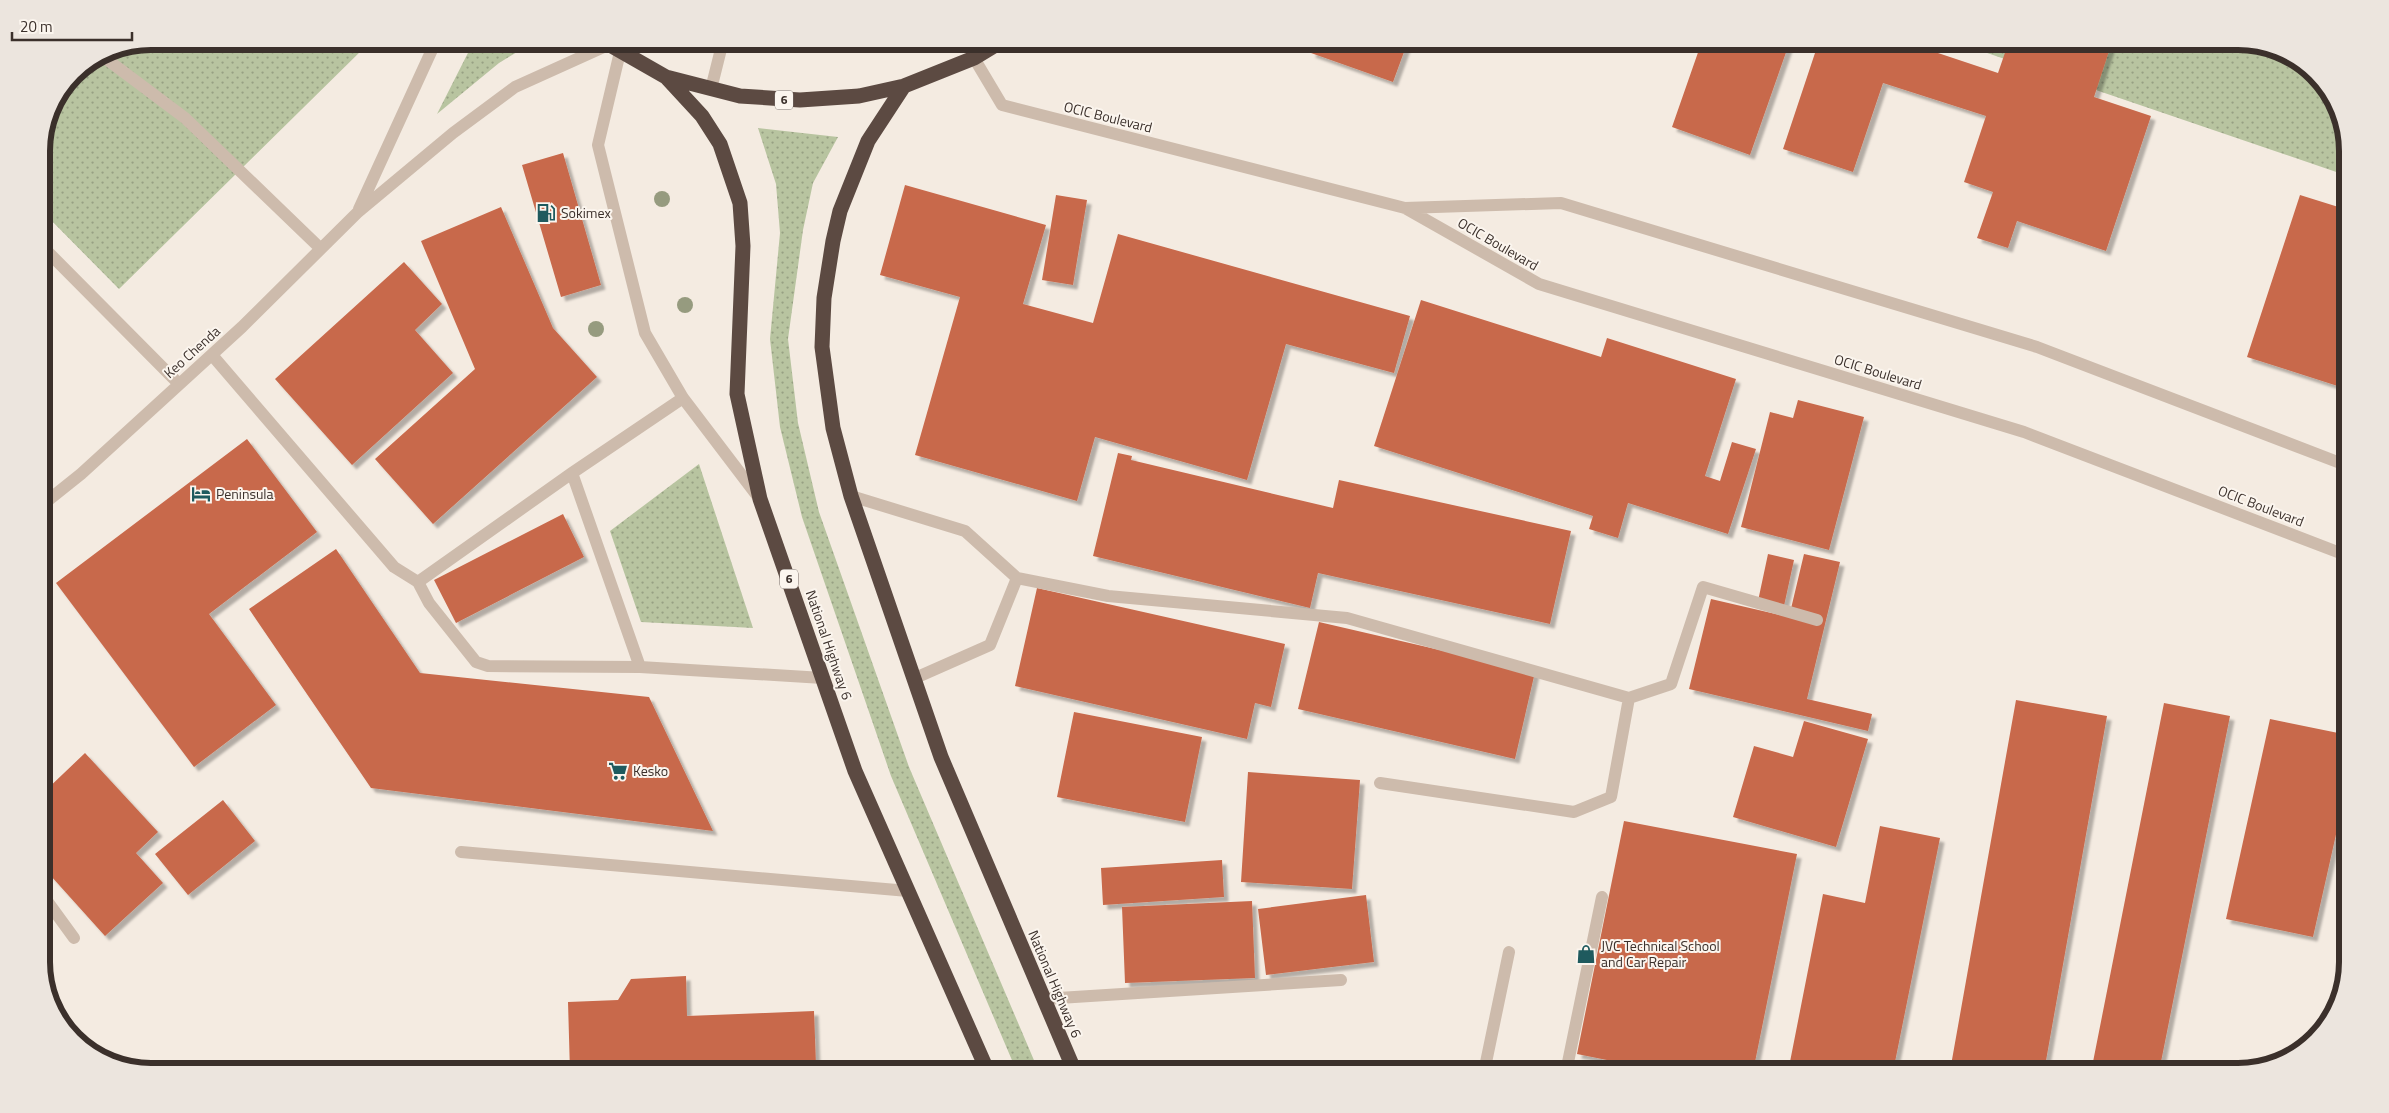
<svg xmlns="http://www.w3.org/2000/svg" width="2389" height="1113" font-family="'Titillium Web',sans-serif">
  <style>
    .grass { fill: url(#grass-dots) }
    .building { fill: #c8694b; filter: url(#shadow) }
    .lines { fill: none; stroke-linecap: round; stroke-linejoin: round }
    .minor { stroke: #cdbbac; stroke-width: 12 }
    .highway { stroke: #5c4a42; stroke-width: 15 }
    .tree { fill: #969b7f }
    .labels { text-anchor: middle; stroke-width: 4; stroke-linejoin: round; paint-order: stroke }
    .shield { fill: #fbf5ee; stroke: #756b66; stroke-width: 1 }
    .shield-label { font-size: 12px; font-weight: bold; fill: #3b302b }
    .street-label { font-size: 14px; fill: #3b302b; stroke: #fbf5ee }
    .poi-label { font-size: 14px; fill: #3b302b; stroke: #fbf5ee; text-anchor: start }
    .rim { fill: none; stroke: #3b302b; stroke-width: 6 }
  </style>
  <defs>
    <pattern id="grass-dots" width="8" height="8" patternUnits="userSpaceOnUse" patternTransform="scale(1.25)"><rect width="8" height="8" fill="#b8c4a0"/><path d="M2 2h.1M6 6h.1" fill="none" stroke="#97a083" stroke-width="1.8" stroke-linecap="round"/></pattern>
    <filter id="shadow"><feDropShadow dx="4.5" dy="4.5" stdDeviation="1" flood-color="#0004"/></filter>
  </defs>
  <rect width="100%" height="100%" fill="#f4ebe1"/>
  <path class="grass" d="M 151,41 L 367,41 L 365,47 L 119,289 L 41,210 L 41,144 L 52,103 L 74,73 L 109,50 Z
    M 474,41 L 535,41 L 499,63 L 437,114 Z
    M 1952,41 L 2238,41 L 2280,50 L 2329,90 L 2348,144 L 2348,176 Z
    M 758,128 L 838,137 L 813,183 L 803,230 L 788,339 L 798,423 L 819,512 L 909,767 L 1039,1072 L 1017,1072 L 891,776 L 802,517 L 780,427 L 770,339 L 780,233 L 776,184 Z
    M 699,464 L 753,628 L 641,622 L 610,531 Z"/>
  <path class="building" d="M 1315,41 L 1408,41 L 1393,82 L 1311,53 Z
    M 1702,41 L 1790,41 L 1750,155 L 1672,127 Z
    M 1819,41 L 1902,41 L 1998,73 L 2009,41 L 2090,41 L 2110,48 L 2094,97 L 2151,116 L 2106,251 L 2017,221 L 2008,248 L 1977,238 L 1993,192 L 1964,182 L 1986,116 L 1883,83 L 1853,172 L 1783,149 Z
    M 563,153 L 601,285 L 561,297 L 522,165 Z
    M 905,185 L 1046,225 L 1023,304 L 1093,323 L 1118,234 L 1410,316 L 1394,373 L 1286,344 L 1247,480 L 1095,437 L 1077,501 L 915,455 L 960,297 L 880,275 Z
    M 1056,195 L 1087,200 L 1073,285 L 1042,280 Z
    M 2300,195 L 2348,210 L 2347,389 L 2247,357 Z
    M 501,207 L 553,328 L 597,377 L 433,524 L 375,459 L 475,369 L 421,241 Z
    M 404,262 L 442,304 L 415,330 L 453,373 L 352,465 L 275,379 Z
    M 1421,300 L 1601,357 L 1607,338 L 1736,379 L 1705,476 L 1720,481 L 1732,442 L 1756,449 L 1728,534 L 1628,503 L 1618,538 L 1589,529 L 1593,516 L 1374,446 Z
    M 1798,400 L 1864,417 L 1829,550 L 1741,527 L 1770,412 L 1793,418 Z
    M 247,439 L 317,532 L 209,614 L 276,705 L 194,767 L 56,583 Z
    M 1118,453 L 1132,456 L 1131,460 L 1333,508 L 1339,480 L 1571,531 L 1550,624 L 1318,573 L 1310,608 L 1093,556 Z
    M 563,514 L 584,557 L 456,623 L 434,580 Z
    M 336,549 L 420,673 L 649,697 L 713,831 L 371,788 L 249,609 Z
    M 1768,554 L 1794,560 L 1784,606 L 1758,601 Z
    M 1804,554 L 1840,562 L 1807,699 L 1872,714 L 1868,731 L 1689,689 L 1711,599 L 1789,617 Z
    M 1037,588 L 1285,644 L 1271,707 L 1255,703 L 1247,739 L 1015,686 Z
    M 1319,622 L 1535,672 L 1515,759 L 1298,709 Z
    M 2016,700 L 2107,716 L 2044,1072 L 1950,1071 Z
    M 2164,703 L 2230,716 L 2159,1072 L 2091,1072 Z
    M 1074,712 L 1202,737 L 1185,822 L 1057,797 Z
    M 2270,719 L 2348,735 L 2348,781 L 2313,937 L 2226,919 Z
    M 1804,721 L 1868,739 L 1836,847 L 1733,817 L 1754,746 L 1793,757 Z
    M 85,753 L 158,832 L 136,853 L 163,883 L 105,936 L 42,866 L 42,794 Z
    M 1248,772 L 1360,780 L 1352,889 L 1241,882 Z
    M 223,800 L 255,841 L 188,895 L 155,854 Z
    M 1624,821 L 1797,854 L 1753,1072 L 1667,1072 L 1577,1054 Z
    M 1880,826 L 1940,838 L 1893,1072 L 1854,1072 L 1835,1068 L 1835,1072 L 1788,1072 L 1823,894 L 1865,903 Z
    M 1222,860 L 1224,897 L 1103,905 L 1101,868 Z
    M 1366,895 L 1374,962 L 1266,975 L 1258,909 Z
    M 1252,901 L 1255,978 L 1125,983 L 1122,907 Z
    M 686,976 L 687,1016 L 814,1011 L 816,1065 L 863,1063 L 877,1072 L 570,1072 L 568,1002 L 618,1000 L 631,979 Z"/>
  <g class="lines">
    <path class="minor" d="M 620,52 L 598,145 L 645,333 L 683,398 L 759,498
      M 101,55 L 185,118 L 320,248
      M 974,58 L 1002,105 L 1405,208 L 1539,284 L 2024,432 L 2348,556
      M 711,89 L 723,41
      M 1405,208 L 1561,203 L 2037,347 L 2348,466
      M 359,209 L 436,41
      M 41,245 L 179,384
      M 212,355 L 394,567 L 418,582 L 429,603 L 476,662 L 488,666 L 640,667 L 823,678
      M 572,473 L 640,667
      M 851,496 L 965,531 L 1017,578 L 990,645 L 913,679
      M 41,506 L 81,474 L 242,327 L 357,213 L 453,133 L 515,87 L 608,45
      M 1017,578 L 1108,596 L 1347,618 L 1629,698 L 1671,684 L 1703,587 L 1817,620
      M 418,582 L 572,473 L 683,398
      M 1380,783 L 1574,812 L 1611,797 L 1629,698
      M 461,852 L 908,891
      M 42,894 L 74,938
      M 1043,999 L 1341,980
      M 1181,1072 L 1195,1067 L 1244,1072
      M 1484,1072 L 1509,952
      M 1566,1072 L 1602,897"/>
    <path class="highway" d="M 603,41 L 666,77 L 740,96 L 800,100 L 859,96 L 904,86 L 974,58 L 1002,41
      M 666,77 L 702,116 L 720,144 L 740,203 L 743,246 L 737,394 L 760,499 L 855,771 L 988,1072
      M 904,86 L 868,141 L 840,211 L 833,241 L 824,298 L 822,347 L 833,428 L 851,496 L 941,757 L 1075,1072"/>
  </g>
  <g class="tree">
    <circle cx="662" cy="199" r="8"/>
    <circle cx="685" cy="305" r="8"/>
    <circle cx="596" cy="329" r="8"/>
  </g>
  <defs>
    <g id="fuel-bare" transform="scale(1.5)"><path d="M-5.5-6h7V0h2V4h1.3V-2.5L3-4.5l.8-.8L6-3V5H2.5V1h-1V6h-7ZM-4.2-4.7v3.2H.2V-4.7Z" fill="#1f5a5e" stroke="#fbf5ee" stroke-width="2.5" paint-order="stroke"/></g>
    <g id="hotel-bare" transform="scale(1.5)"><path d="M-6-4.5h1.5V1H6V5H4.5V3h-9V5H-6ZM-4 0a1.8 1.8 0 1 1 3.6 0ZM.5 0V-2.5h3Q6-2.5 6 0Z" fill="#1f5a5e" stroke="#fbf5ee" stroke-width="2.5" paint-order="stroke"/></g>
    <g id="supermarket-bare" transform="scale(1.5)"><path d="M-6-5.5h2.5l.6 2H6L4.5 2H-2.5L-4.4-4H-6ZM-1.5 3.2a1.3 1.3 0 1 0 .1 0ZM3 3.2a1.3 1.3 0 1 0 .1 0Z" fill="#1f5a5e" stroke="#fbf5ee" stroke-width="2.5" paint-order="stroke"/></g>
    <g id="shop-bare" transform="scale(1.5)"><path d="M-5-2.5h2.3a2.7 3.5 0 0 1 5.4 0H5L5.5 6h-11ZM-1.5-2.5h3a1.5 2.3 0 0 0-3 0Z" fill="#1f5a5e" stroke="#fbf5ee" stroke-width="2.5" paint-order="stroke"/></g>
  </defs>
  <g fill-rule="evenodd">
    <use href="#fuel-bare" x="546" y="213"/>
    <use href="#hotel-bare" x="201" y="494"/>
    <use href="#supermarket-bare" x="618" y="771"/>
    <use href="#shop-bare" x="1586" y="954"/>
  </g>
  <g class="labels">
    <g class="shield">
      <rect x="775" y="90.5" width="18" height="19" rx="4"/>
      <rect x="780" y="569.5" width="18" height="19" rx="4"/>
    </g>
    <g class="shield-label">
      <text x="784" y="104">6</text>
      <text x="789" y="583">6</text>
    </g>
    <g class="street-label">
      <text transform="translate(1108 117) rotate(14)" y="5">OCIC Boulevard</text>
      <text transform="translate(1498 244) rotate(30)" y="5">OCIC Boulevard</text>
      <text transform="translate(192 352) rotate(-42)" y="5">Keo Chenda</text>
      <text transform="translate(1878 372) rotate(17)" y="5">OCIC Boulevard</text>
      <text transform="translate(2261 506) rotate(21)" y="5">OCIC Boulevard</text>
      <text transform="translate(829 645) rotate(71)" y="5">National Highway 6</text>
      <text transform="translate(1055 984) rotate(67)" y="5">National Highway 6</text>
    </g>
    <g class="poi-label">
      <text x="561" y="218">Sokimex</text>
      <text x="216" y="499">Peninsula</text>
      <text x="633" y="776">Kesko</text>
      <text x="1601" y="951">JVC Technical School<tspan x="1601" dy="16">and Car Repair</tspan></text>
    </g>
  </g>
  <path d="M0 0H2389V1113H0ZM151 50H2238A101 101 0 0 1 2339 151V962A101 101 0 0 1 2238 1063H151A101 101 0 0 1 50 962V151A101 101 0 0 1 151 50Z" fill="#ece5de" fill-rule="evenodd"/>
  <path class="rim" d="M151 50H2238A101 101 0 0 1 2339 151V962A101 101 0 0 1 2238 1063H151A101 101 0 0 1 50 962V151A101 101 0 0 1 151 50Z"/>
  <path d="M12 32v8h120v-8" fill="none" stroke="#3b302b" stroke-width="2.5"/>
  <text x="20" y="32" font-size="15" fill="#3b302b" stroke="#fbf5ee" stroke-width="4" paint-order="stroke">20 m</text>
</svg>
